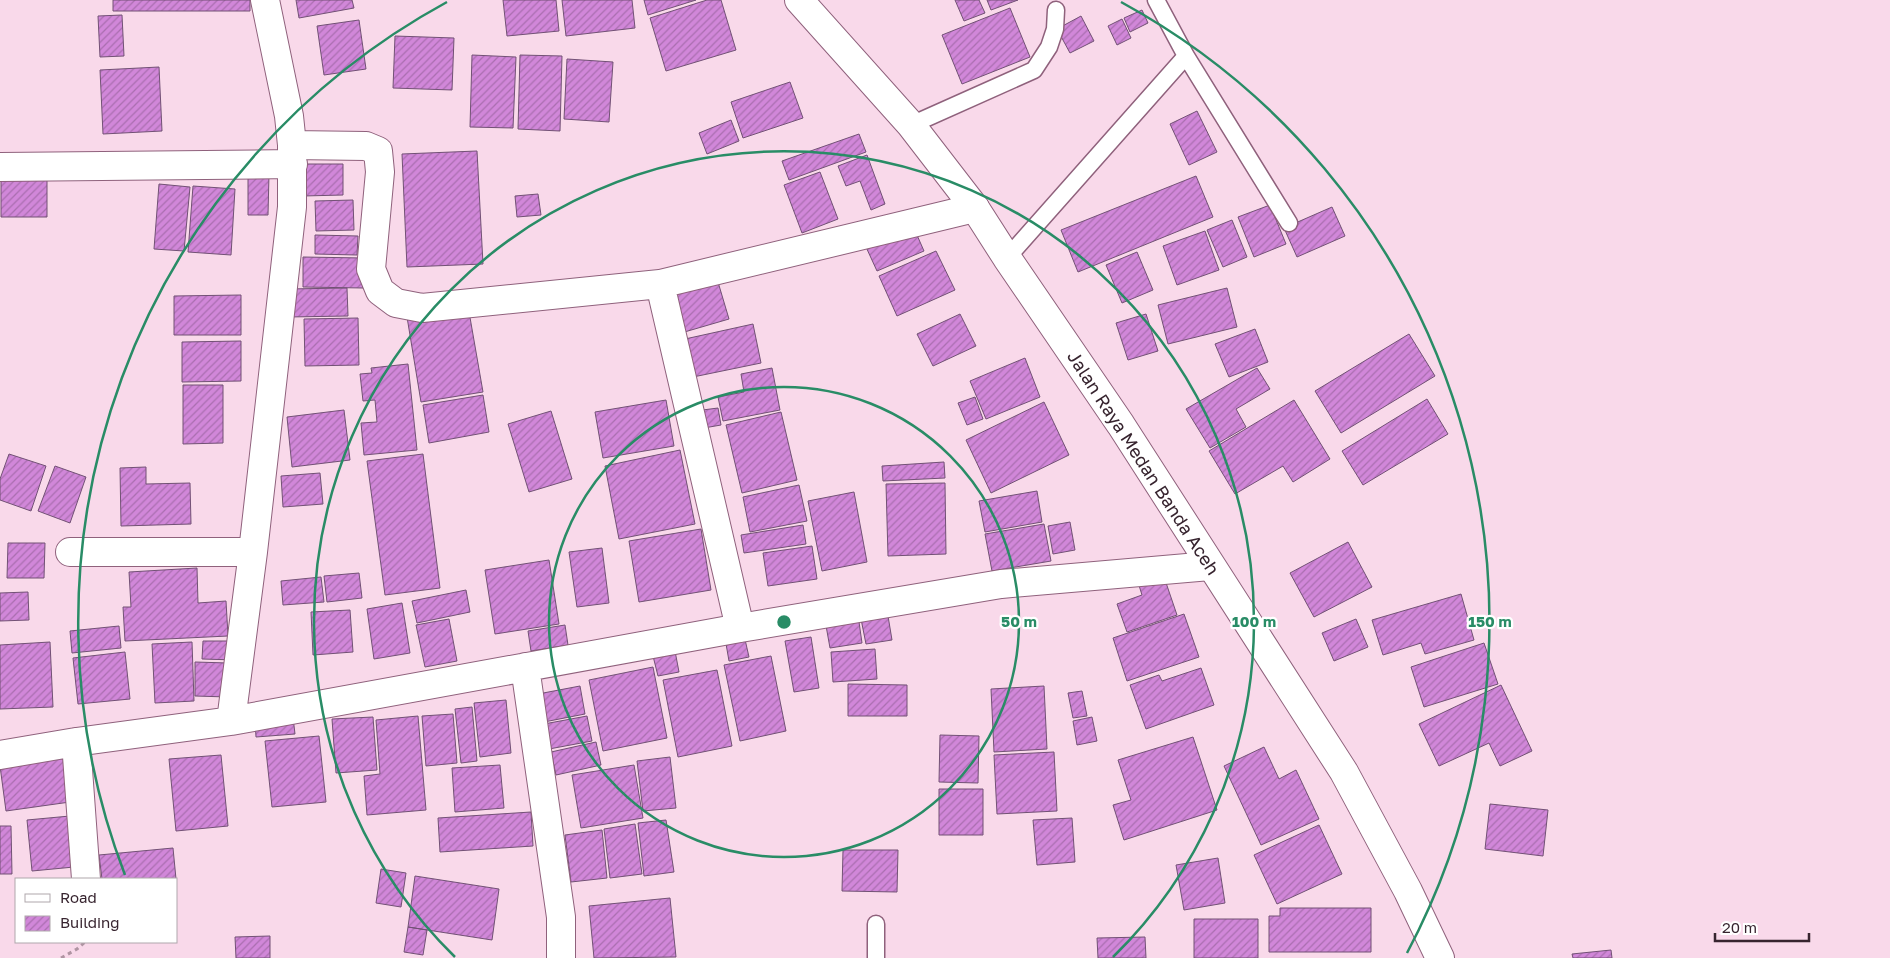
<svg xmlns="http://www.w3.org/2000/svg" width="1890" height="958" font-family="'Golos Text',sans-serif">
<defs>
<pattern id="building-hatch" width="6" height="6" patternUnits="userSpaceOnUse" patternTransform="scale(1.25)"><rect width="6" height="6" fill="#d187d9"/><path d="M-1 1l2-2M0 6l6-6M5 7l2-2" fill="none" stroke="#aa6eb0"/></pattern>
</defs>
<rect width="100%" height="100%" fill="#f9d9ea"/>
<path fill="url(#building-hatch)" stroke="#725175" d="M113,0h137v11h-137z
M296,0h56l2,8 -55,10z
M503,0h53l3,31 -52,5z
M562,0h70l3,28 -69,8z
M644,0h52l-48,15z
M707,0h14l15,50 -70,21 -16,-53z
M955,0h24l6,13 -21,8z
M987,0h31l-27,10z
M1010,8l20,49 -68,27 -20,-49z
M1142,10l6,13 -18,9 -6,-14z
M122,15l2,41 -24,1 -2,-41z
M1081,16l13,25 -24,12 -13,-24z
M1122,19l9,19 -14,7 -9,-19z
M359,20l7,49 -42,6 -7,-49z
M395,36l59,2 -2,52 -59,-2z
M472,55l44,2 -3,71 -43,-1z
M520,55l42,1 -2,75 -42,-2z
M567,59l46,3 -4,60 -45,-3z
M159,67l3,64 -59,3 -3,-64z
M790,82l13,36 -60,20 -12,-36z
M1197,111l20,41 -28,13 -19,-41z
M731,120l8,21 -32,13 -8,-21z
M859,134l7,18 -77,28 -7,-19z
M477,151l6,113 -76,3 -5,-113z
M867,155l18,49 -14,6 -11,-29 -14,5 -8,-20z
M302,164h41v31l-40,1z
M820,172l18,47 -36,14 -18,-48z
M1,174h46v43h-46z
M248,174h21l-1,41h-20z
M1196,176l17,41 -135,55 -17,-42z
M159,184l31,3 -6,64 -30,-2z
M193,186l42,3 -4,66 -43,-3z
M538,194l3,21 -24,2 -2,-21z
M353,200l1,30 -38,1 -1,-30z
M1270,205l16,39 -32,13 -16,-40z
M1332,207l13,29 -48,21 -13,-29z
M1232,220l15,37 -24,10 -16,-37z
M913,226l11,25 -47,20 -11,-24z
M1205,231l14,39 -42,15 -14,-39z
M315,235l43,1 -1,19 -42,-1z
M936,251l19,39 -58,26 -18,-40z
M1137,252l16,38 -31,13 -16,-38z
M303,257l60,1v30l-60,-1z
M718,282l11,37 -48,14 -10,-37z
M347,288l1,28 -60,1 -1,-28z
M1227,288l10,39 -69,17 -10,-39z
M241,295v40h-67v-39z
M468,306l15,86 -62,10 -14,-85z
M960,314l16,32 -43,20 -16,-32z
M1146,314l12,37 -30,9 -12,-37z
M358,318l1,47 -54,1 -1,-47z
M753,324l8,39 -68,14 -8,-38z
M1255,329l13,33 -39,15 -14,-33z
M1409,334l26,42 -94,57 -26,-42z
M241,341v40l-59,1v-40z
M1025,358l15,39 -54,22 -16,-38z
M408,364l9,86 -53,5 -3,-32 16,-1 -2,-22 -12,1 -3,-27 12,-1 -1,-5z
M772,368l8,42 -57,11 -5,-24 26,-5 -3,-18z
M1257,368l13,21 -34,20 10,18 -36,21 -24,-39z
M183,385h40v58l-40,1z
M483,395l6,37 -60,11 -6,-38z
M975,397l8,22 -16,6 -9,-22z
M1427,399l21,35 -85,51 -21,-34z
M666,400l8,46 -71,12 -8,-46z
M1294,400l36,59 -37,23 -10,-16 -48,28 -26,-43z
M1044,402l25,53 -78,38 -25,-53z
M718,408l3,17 -23,4 -3,-18z
M344,410l6,50 -58,7 -5,-50z
M551,411l21,68 -43,13 -21,-68z
M781,412l16,68 -55,13 -16,-68z
M680,450l15,74 -76,15 -14,-73z
M9,454l37,12 -15,45 -31,-11v-21z
M423,454l17,134 -55,7 -18,-134z
M944,462l1,16 -62,3 -1,-15z
M55,466l31,11 -16,46 -32,-12z
M146,467v17l44,-1 1,41 -70,2 -1,-58z
M320,473l3,31 -40,3 -2,-31z
M945,483l1,71 -58,2 -2,-72z
M799,485l8,36 -57,11 -7,-35z
M1037,491l5,31 -57,10 -6,-31z
M854,492l13,70 -45,9 -14,-70z
M1070,522l5,28 -22,4 -5,-28z
M1044,524l7,37 -59,10 -7,-37z
M803,525l3,19 -62,9 -3,-18z
M701,529l10,61 -72,12 -10,-61z
M1348,542l24,45 -58,30 -24,-44z
M8,543h37l-1,35h-37z
M812,546l5,33 -49,7 -5,-33z
M602,548l7,55 -32,4 -8,-55z
M549,560l10,64 -64,10 -10,-64z
M197,568l1,35 28,-2 2,35 -103,5 -2,-34h8l-2,-35z
M1162,571l15,44 -50,17 -10,-28 25,-9 -5,-16z
M359,573l3,25 -35,4 -3,-26z
M321,577l3,25 -41,3 -2,-24z
M466,590l4,22 -53,11 -5,-22z
M28,592l1,28 -29,1v-28z
M1461,594l13,46 -49,14 -4,-11 -38,12 -11,-35z
M402,603l8,50 -36,6 -7,-50z
M350,610l3,42 -40,3 -2,-43z
M887,610l5,30 -26,4 -6,-30z
M1184,614l15,43 -72,24 -14,-43z
M858,615l4,28 -32,5 -5,-28z
M449,619l8,42 -32,6 -9,-42z
M1356,619l12,28 -34,14 -12,-28z
M565,625l3,20 -37,6 -3,-20z
M119,626l2,22 -49,5 -2,-22z
M744,635l5,22 -20,4 -4,-23z
M811,637l8,51 -25,4 -9,-51z
M203,641h34l-1,19 -34,-1z
M50,642l3,65 -53,2v-64z
M192,642l2,59 -39,2 -3,-59z
M1484,643l14,41 -74,23 -13,-40z
M875,649l2,30 -44,3 -2,-30z
M675,651l4,21 -21,4 -5,-20z
M125,652l5,47 -52,5 -5,-46z
M771,656l15,75 -46,10 -16,-76z
M195,662l33,1v34l-33,-1z
M653,667l14,71 -64,13 -14,-71z
M1201,668l13,37 -68,24 -16,-44 29,-10 3,6z
M717,670l15,76 -54,11 -15,-77z
M848,684l59,1v31h-59z
M1501,685l31,66 -32,15 -11,-23 -50,23 -20,-42z
M580,686l5,28 -41,8 -6,-28z
M1044,686l3,63 -53,3 -3,-63z
M1082,691l5,25 -14,2 -5,-25z
M506,700l5,53 -31,4 -6,-54z
M472,707l5,54 -16,2 -6,-54z
M453,714l4,49 -31,3 -4,-50z
M418,716l8,94 -59,5 -3,-39 16,-2 -4,-54z
M587,716l5,25 -43,8 -5,-25z
M293,717l2,17 -39,3 -1,-16z
M373,717l4,53 -41,3 -4,-54z
M1092,717l5,24 -20,4 -4,-24z
M940,735l39,1 -1,47 -39,-1z
M319,736l7,66 -54,5 -7,-66z
M1193,737l24,73 -93,30 -11,-35 18,-5 -13,-40z
M596,742l5,23 -45,10 -5,-23z
M1264,747l15,32 17,-9 23,49 -58,26 -37,-79z
M1054,752l3,59 -60,3 -3,-59z
M221,755l7,71 -52,5 -7,-72z
M63,757l7,45 -64,9 -6,-45z
M670,757l6,51 -33,3 -6,-50z
M500,765l4,43 -49,4 -3,-44z
M634,765l9,53 -62,10 -9,-53z
M939,789h44v46h-44z
M1490,804l58,6 -5,46 -58,-7z
M531,812l2,34 -93,6 -2,-34z
M70,816l4,51 -42,4 -5,-51z
M1072,818l3,44 -38,3 -4,-45z
M666,820l8,52 -30,4 -6,-53z
M635,824l7,50 -32,4 -6,-49z
M1319,825l23,49 -65,30 -23,-49z
M0,826h11l1,48h-12z
M602,830l5,48 -36,4 -6,-47z
M173,848l3,31h-74l-3,-24z
M843,850h55l-1,42 -55,-1z
M1218,858l7,45 -41,7 -8,-45z
M381,869l25,4 -5,34 -25,-4z
M415,876l84,13 -7,51 -84,-13z
M670,898l6,59 -82,1 -5,-52z
M1280,908h91v44h-102v-36h11z
M1194,919h64v39h-64z
M408,927l19,3 -4,25 -19,-3z
M270,936v22h-34l-1,-21z
M1145,937l1,21h-48l-1,-20z
M1611,950l1,8h-39l-1,-4z"/>
<g fill="none" stroke-linecap="round" stroke-linejoin="round">
<defs>
<path id="lane" d="M1156,0l30,56 103,167
M911,125l123,-55 15,-23 6,-18 1,-19
M1007,258l179,-202
M876,924v34"/>
<path id="street" d="M292,145l74,1 12,5 2,21 -9,97 9,22 16,12 26,5 238,-24 315,-76
M0,167l293,-3
M660,284l80,344
M70,552h183
M525,667l36,250v41
M231,721l22,-169 39,-345v-62l-3,-29 -24,-116
M76,742l10,137
M0,755l76,-13 155,-21 509,-93 261,-44 209,-18"/>
<path id="highway" d="M799,0l112,125 64,83 32,50 114,167 223,347 64,119 32,67"/>
</defs>
<use href="#lane" stroke="#8f617c" stroke-width="19"/>
<use href="#street" stroke="#8f617c" stroke-width="30"/>
<use href="#highway" stroke="#8f617c" stroke-width="30"/>
<path stroke="#af94a2" stroke-width="3" stroke-dasharray="4 4" stroke-linecap="butt" d="M61,958l16,-9 8,-7"/>
<use href="#lane" stroke="#fff" stroke-width="16"/>
<use href="#street" stroke="#fff" stroke-width="28"/>
<use href="#highway" stroke="#fff" stroke-width="28"/>
</g>
<g fill="none" stroke="#298c66" stroke-width="2.5">
<circle cx="784" cy="622" r="235"/>
<path d="M455 957A470 470 0 1 1 1113 957"/>
<path d="M125 875A706 706 0 0 1 447 2M1121 2A706 706 0 0 1 1407 953"/>
</g>
<g text-anchor="middle" stroke-width="4.5" stroke-linejoin="round" paint-order="stroke">
<g font-size="18" fill="#37242f" stroke="#fff">
<text transform="translate(1143 463) rotate(57)" y="6">Jalan Raya Medan Banda Aceh</text>
</g>
</g>
<circle cx="784" cy="622" r="8" fill="#298c66" stroke="#fff" stroke-width="2.5"/>
<g font-size="15" text-anchor="middle" font-weight="bold" fill="#298c66" stroke="#fff" stroke-width="4.5" stroke-linejoin="round" paint-order="stroke">
<text x="1019" y="627">50 m</text>
<text x="1254" y="627">100 m</text>
<text x="1490" y="627">150 m</text>
</g>
<rect x="15" y="878" width="162" height="65" fill="#ffffff" stroke="#afa7ac"/>
<rect x="25" y="894" width="25" height="8" fill="#ffffff" stroke="#afa7ac"/>
<text x="60" y="903" font-size="15" fill="#37242f">Road</text>
<rect x="25" y="916" width="25" height="15" fill="url(#building-hatch)" stroke="#afa7ac"/>
<text x="60" y="928" font-size="15" fill="#37242f">Building</text>
<path d="M1715 933v8h94v-8" fill="none" stroke="#37242f" stroke-width="2.5"/>
<text x="1722" y="933" font-size="15" fill="#37242f" stroke="#ffffff" stroke-width="4" paint-order="stroke">20 m</text>
</svg>
